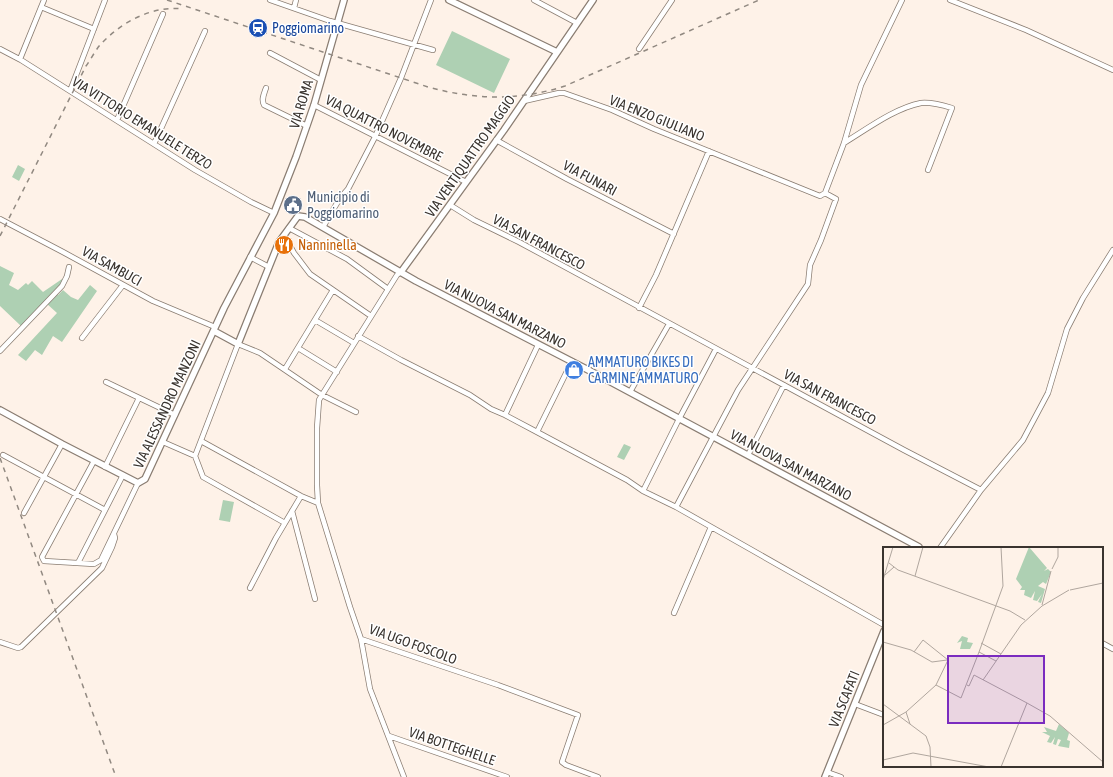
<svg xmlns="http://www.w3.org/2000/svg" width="1113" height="777" font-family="'Asap Condensed',sans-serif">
<rect width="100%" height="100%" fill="#fef2e8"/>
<path fill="#aed0b3" d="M452,31l58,28 -16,34 -58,-28z
M18,165l7,4 -6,12 -7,-4z
M0,266l14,7 -5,12 9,5 8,-7 2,2 4,-4 11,11 19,-13 2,3 -8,9 2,4 5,-5 8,7 7,3 12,-15 7,6 -35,51 -9,-6 -11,19 -7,-5 -9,11 -8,-6 39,-42 -11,-10 -25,23 -21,-20z
M624,444l7,3 -7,13 -7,-3z
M223,500l11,2 -4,20 -11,-2z"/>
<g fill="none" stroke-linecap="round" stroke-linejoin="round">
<defs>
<path id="minor" d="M270,0l60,21 103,29
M534,0l43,23
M950,0l76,30 87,40
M41,7l53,22
M294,8l2,-8
M0,49l21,11 174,110 56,32 23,11
M639,49l33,-49
M270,53l51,27
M20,59l24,-59
M266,88c-2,6 -5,11 -2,17l43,21
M70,91l35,-91
M524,101l35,-8h5l48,17 42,19 166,67 5,-3 19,-50 17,-58 41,-85
M314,105l152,77
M117,120l46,-106
M496,140l71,39 107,55
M844,143c23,-14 51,-35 77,-40 10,-1 21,2 31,5l-24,62
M154,144l51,-113
M450,205l24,15 45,22 385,208 77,40
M0,219l63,33 90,49 62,26
M323,227l17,-29 8,-9 27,-52 26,-59 30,-78
M289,228l58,31 41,30
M284,236l2,5 3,3 5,9 16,21 61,42
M250,257l19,10
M639,308l17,-33 53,-124
M315,320l39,23
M358,336l43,24 69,35 21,14 14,6 32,17 90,48 16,11 33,16 208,118
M82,338l41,-53
M298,348l39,24
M0,351l62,-65 5,-10 2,-9
M285,369l48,-79
M106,382l69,33
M630,392l39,-68
M356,412l-34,-17 -3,5 -2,28v57l1,18 32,104 11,32 137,46 80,30 -16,47 4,3 32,12
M505,415l33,-70
M537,432l35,-71
M201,441l100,55 17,7
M163,442l32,14
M3,455l102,55
M748,455l36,-70
M94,461l-52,96 2,4 50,3 7,-4 37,-77
M105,467l34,-69
M643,491l36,-72 37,-70
M676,507l62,-117 70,-106 2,-19 11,-25 15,-41 -11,-6
M292,511l23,88
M24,513l38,-69
M285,523l-82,-46 -8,-21 43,-112 22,9 62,42 75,-120 4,-3
M940,548l41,-58 42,-50 25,-47 19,-64 16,-31 30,-48
M78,563l45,-88
M250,588l26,-50 25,-42
M674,613l37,-86
M361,639l9,50 34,88
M0,642l18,6 3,-1 81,-79 10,-21 3,-9 -1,-4
M1102,643l11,6
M855,704l29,11
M389,736l118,41
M827,772l14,5"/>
<path id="major" d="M449,0l108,52
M401,272l103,-142 89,-130
M214,331l24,13 41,-102 19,-26 7,1 111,64 180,93 323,173v1
M0,410l62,34 76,39 7,-4 79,-171 50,-95 22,-56 18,-52 30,-105
M825,777l59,-146"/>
</defs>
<use href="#minor" stroke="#8a7d72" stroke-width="6"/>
<use href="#major" stroke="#8a7d72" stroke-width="8"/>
<use href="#minor" stroke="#fff" stroke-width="4.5"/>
<use href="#major" stroke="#fff" stroke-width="5.5"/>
<path stroke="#918981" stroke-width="1.5" stroke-dasharray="5 5" stroke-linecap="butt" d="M167,0l261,87c48,13 90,14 137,-1l194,-86
M0,236l86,-170c5,-7 9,-15 14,-21 20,-22 52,-40 83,-36
M0,458l116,319"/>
</g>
<defs>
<symbol id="station-disc" viewBox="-11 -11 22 22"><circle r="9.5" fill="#1a4fb4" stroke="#fff"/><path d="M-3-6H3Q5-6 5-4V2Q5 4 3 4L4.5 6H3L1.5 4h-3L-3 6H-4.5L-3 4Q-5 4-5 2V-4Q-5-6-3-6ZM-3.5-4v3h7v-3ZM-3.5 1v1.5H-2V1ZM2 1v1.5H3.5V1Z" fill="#fff"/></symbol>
<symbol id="civic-disc" viewBox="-11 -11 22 22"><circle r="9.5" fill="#5c6f8a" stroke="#fff"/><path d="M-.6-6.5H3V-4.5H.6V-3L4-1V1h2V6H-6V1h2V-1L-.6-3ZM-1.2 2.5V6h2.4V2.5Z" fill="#fff"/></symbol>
<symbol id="restaurant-disc" viewBox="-11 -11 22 22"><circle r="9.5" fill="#e8710a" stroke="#fff"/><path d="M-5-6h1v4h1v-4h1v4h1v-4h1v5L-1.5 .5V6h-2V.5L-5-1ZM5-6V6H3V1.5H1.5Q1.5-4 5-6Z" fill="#fff"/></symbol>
<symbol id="shop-disc" viewBox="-11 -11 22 22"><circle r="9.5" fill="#3f7fe0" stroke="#fff"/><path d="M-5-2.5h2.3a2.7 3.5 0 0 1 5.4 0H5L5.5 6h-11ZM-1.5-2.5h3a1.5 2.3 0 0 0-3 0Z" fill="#fff"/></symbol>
</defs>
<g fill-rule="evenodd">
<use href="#station-disc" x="247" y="17" width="22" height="22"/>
<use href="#civic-disc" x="282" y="194" width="22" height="22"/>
<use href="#restaurant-disc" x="273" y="234" width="22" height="22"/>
<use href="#shop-disc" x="563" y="359" width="22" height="22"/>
</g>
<g text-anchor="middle" stroke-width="3" stroke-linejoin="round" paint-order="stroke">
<g font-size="14" fill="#164399" stroke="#fff" text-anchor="start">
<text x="272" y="33">Poggiomarino</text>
</g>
<g font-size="14" fill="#3a342f" stroke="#fff">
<text transform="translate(301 104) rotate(-73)" y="5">VIA ROMA</text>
<text transform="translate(657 118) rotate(22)" y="5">VIA ENZO GIULIANO</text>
<text transform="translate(142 123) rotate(32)" y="5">VIA VITTORIO EMANUELE TERZO</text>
<text transform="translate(384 128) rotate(27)" y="5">VIA QUATTRO NOVEMBRE</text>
<text transform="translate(470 156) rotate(-55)" y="5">VIA VENTIQUATTRO MAGGIO</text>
<text transform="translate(590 178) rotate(28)" y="5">VIA FUNARI</text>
<text transform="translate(539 242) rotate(28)" y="5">VIA SAN FRANCESCO</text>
<text transform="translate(112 266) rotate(29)" y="5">VIA SAMBUCI</text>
<text transform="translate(505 314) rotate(27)" y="5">VIA NUOVA SAN MARZANO</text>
<text transform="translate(830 397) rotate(28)" y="5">VIA SAN FRANCESCO</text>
<text transform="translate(167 404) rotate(-65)" y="5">VIA ALESSANDRO MANZONI</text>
<text transform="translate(791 465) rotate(28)" y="5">VIA NUOVA SAN MARZANO</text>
<text transform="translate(413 644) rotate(20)" y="5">VIA UGO FOSCOLO</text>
<text transform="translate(844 699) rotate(-68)" y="5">VIA SCAFATI</text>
<text transform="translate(452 746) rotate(19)" y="5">VIA BOTTEGHELLE</text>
</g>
<g font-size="14" fill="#4e5e75" stroke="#fff" text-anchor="start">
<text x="307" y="202">Municipio di<tspan x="307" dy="16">Poggiomarino</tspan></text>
</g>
<g font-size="14" fill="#c56008" stroke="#fff" text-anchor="start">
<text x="298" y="250">Nanninella</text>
</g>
<g font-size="14" fill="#366cbe" stroke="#fff" text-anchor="start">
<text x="588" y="367">AMMATURO BIKES DI<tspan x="588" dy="16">CARMINE AMMATURO</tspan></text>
</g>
</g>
<g transform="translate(883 547)">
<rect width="220" height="220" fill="#fef2e8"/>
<path d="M146,0l18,21 -3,3 4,-2 3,3 -5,12 -3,-2 -5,4 7,3 -4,14 -3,-1 4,-8 -5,7 -4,-1 2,-9 -4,7 -7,-3 1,-5h-5l2,-3 -6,-8zM79,89l6,2 -1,4 6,1 -3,6h-10l2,-8 -5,2zM176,177l10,9 -2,7 3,1 -1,7 -11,-2 3,-6 -3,-1 -2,6 -3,-1 2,-7 -4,6 -4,-1 3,-6 -8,-4h5l-3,-5 12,4z" fill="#aed0b3"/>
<path fill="none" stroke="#b0a69e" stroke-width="1" d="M6,16l9,7 112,41 15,9M169,22l6,-12v-10M2,28l9,-8M32,29l8,-29M0,33l10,-33M187,43l33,-7M159,58l9,-34M159,59l27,-16M0,95l28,8 21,12 15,-2M98,96l20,11M31,105l9,-12 25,20 -12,25M96,105l24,-66 -2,-39M100,133l38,-55 21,-19M84,138l2,1 5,-11 53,28 -26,64M144,156l23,13 53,46M0,157l43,32 4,11 1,20M23,165l4,12M0,178l23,-13 30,-27 25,13 18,-46 17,9M0,213l30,-7 76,14"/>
<path fill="#7b2cbf" fill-opacity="0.15" stroke="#7b2cbf" stroke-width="2" d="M65,109h96v67h-96z"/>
<rect width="220" height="220" fill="none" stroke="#3a342f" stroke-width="2"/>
</g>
</svg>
